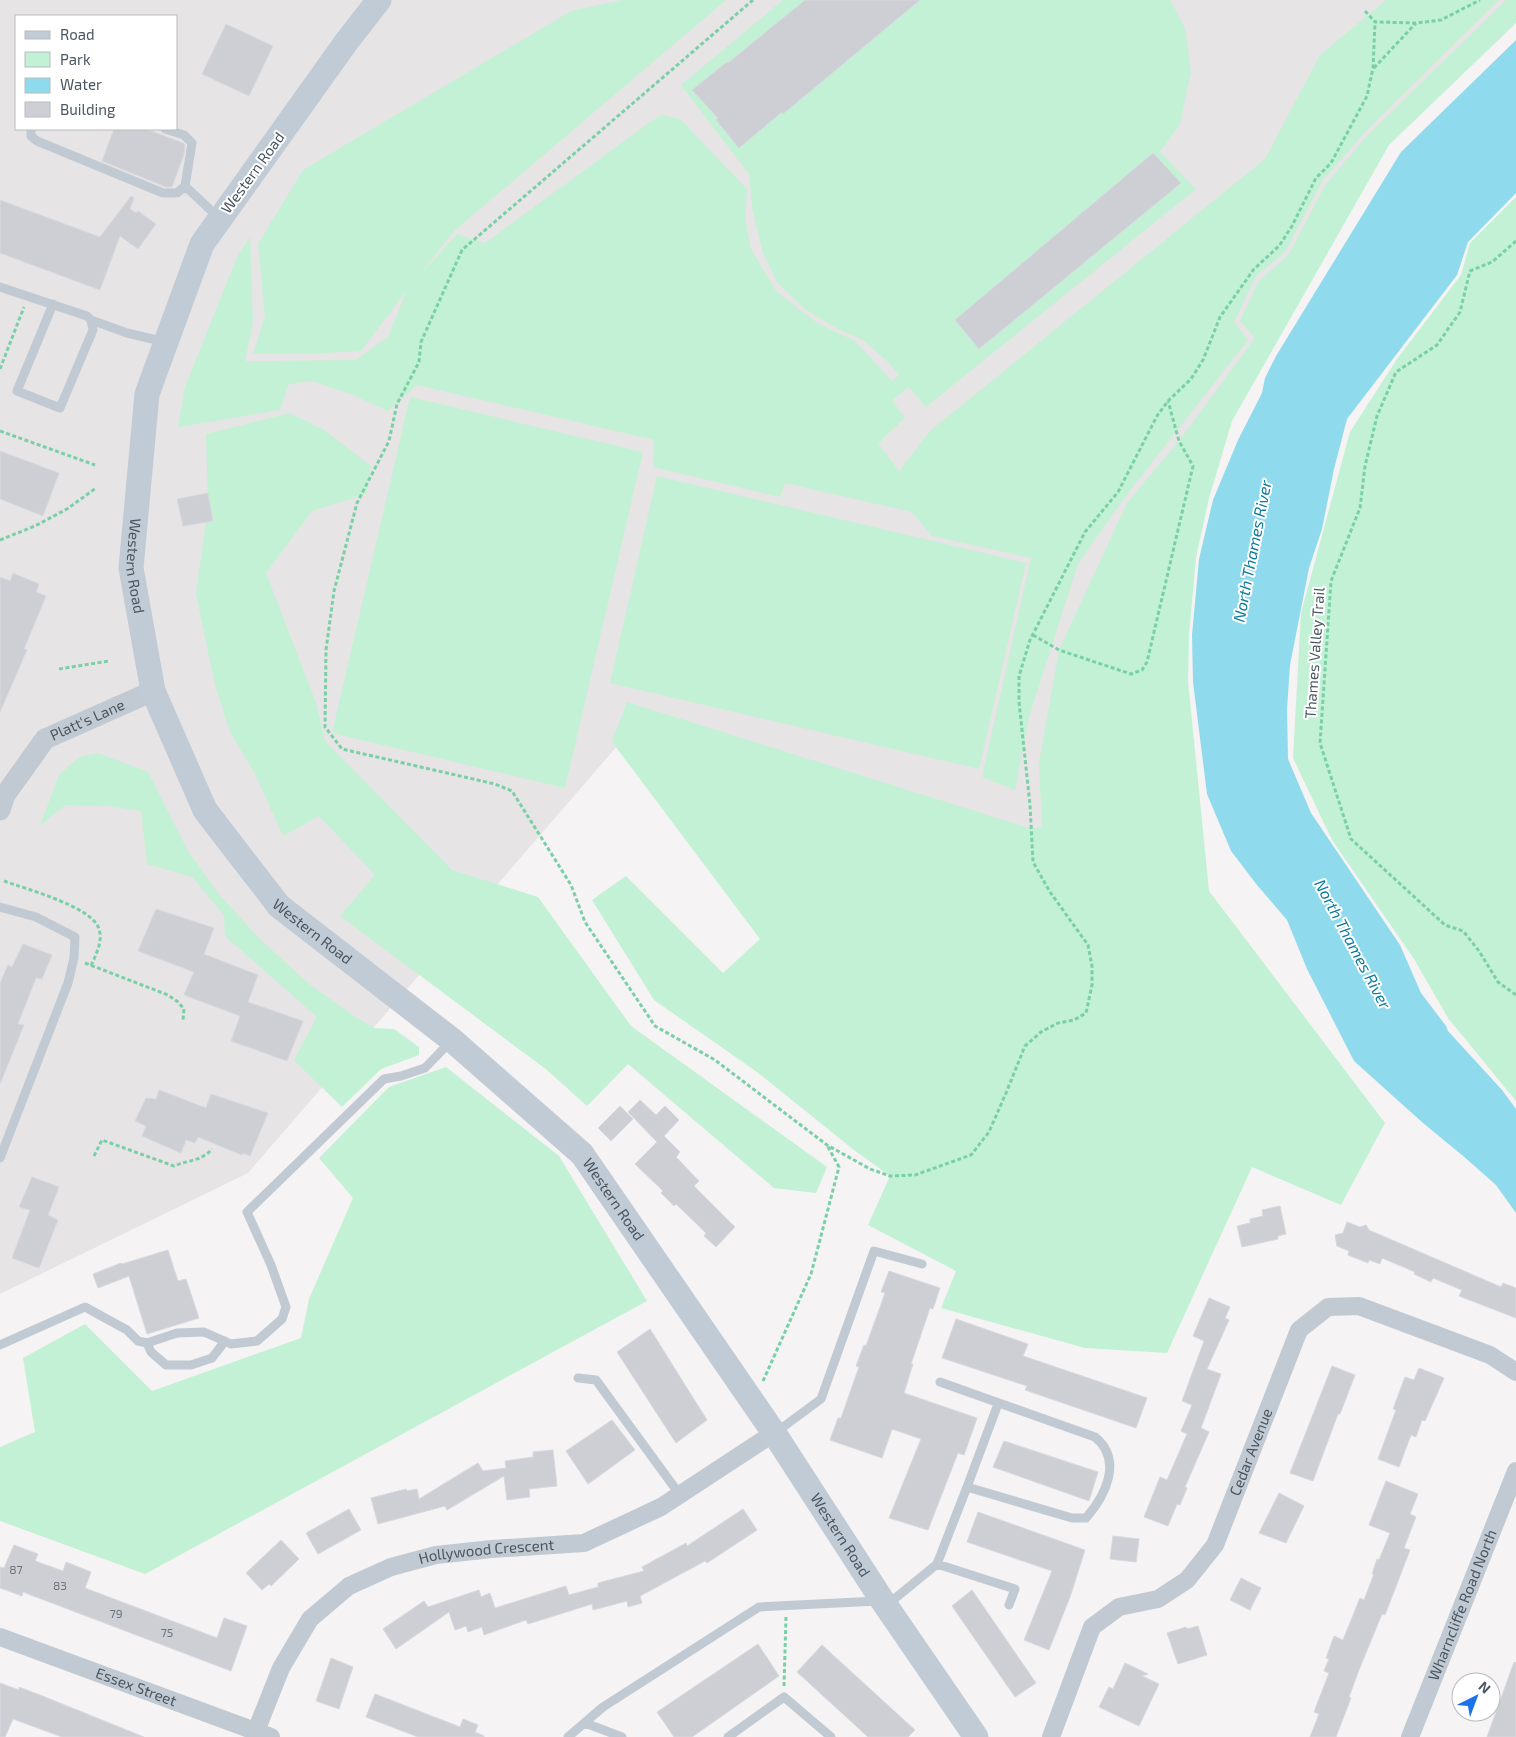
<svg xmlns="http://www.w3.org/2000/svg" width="1516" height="1737" font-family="'Exo 2',sans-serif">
<rect width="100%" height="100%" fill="#f5f3f3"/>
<path fill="#e6e4e5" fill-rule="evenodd" d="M0,0h1516l-162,175 -113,201 -63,237 12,266 -552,-157 -390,451 -248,121zM16,16h160v113h-160z"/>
<path fill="#c3f1d5" d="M622,0h104l-272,231 -36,46 39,-43 28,9 165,-121 12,-7 18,4 67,70 -2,30 6,30 25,42 41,32 38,18 37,40 7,-6 -9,-11 -27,-24 -27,-12 -30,-18 -29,-28 -14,-29 -11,-45 -3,-34 -68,-89 102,-85h387l15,28 6,43 -11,53 -20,28 36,37 -270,218 -17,-20 -17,13 13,18 -27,25 21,28 31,-40 335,-272 55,-104 66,-55h113l-132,130 -44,50 -38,72 -29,24 -22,46 14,18 -123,157 -47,67 -49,153 -14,73 -33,-13 49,-219 -99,-22 -20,-24 -127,-29 -5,14 -127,-30 1,-27 -237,-55 -29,26 -35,-16 -41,-14 -23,3 -9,26 -102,17 7,-40 52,-130 13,-20 3,85 -8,39 111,-1 32,-23 19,-47 -46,61 -53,3h-55l12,-38 -7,-72 45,-74 268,-159z
M1506,0h10v23l-127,122 -157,276 -23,77 -13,60 -7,77 -1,46 21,210 176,232 -44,82 -89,-38 -85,186 -82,-5 -144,-40 15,-37 -88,-46 22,-49 -36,-26 -97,-78 -103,-72 -62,-100 34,-24 97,97 37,-34 -148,-197 15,-40 405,127 10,-2 -3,-64 20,-113 68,-147 52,-62 76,-103 -15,-17 18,-39 31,-28 37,-70 40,-47z
M1516,197v904l-68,-83 -34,-59 -82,-119 -39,-82 8,-145 49,-181 47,-73 64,-84 9,-32z
M410,397l233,55 -78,336 -233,-55z
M290,413l34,17 47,36 -5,28 -54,17 -46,62 50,130 9,38 127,129 86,27 93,129 196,141 -11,26 -42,-5 -146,-124 -41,42 -40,-36 -207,-154 35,-41 -56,-59 -36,20 -28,-62 -25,-42 -15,-47 -19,-91 12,-88 -2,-72z
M657,476l369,87 -47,206 -369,-86z
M98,753l50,19 40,79 29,41 42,46 50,46 48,34 17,10 20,1 25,18v8l-38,14 -39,38 -48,-47 23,-43 -92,-81 -1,-21 -32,-38 -45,-13 -6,-53 -34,-5 -42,-1 -25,21 19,-51 20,-18z
M446,1067l113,89 88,145 -502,273 -145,-53v-74l35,-15 -12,-74 62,-34 67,67 149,-53 8,-39 44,-101 -34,-40 70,-71z"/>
<path fill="#90daee" d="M1516,40v153l-48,49 -11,33 -110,144 -13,50 -12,60 -13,39 -19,97 -3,44 1,50 23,54 89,132 21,48 25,33 2,5 54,59 14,19v104l-20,-28 -34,-30 -39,-32 -69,-62 -47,-92 -20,-49 -30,-35 -26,-34 -24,-57 -14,-112 -1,-47 7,-76 14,-59 25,-60 24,-47 3,-15 11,-22 125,-204z"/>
<path fill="#cdcfd5" stroke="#d7d9de" d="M805,0h115l-137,114 -1,-2 -43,36 -23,-28 2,-2 -26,-28 35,-28 1,1z
M226,24l47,22 -24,50 -47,-22z
M114,129h32l37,14 2,2 -1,9 -12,33h-6l-64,-26z
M1153,153l28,30 -202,166 -24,-29z
M131,196l3,2 -4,11 6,4 2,-2 18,13 -18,25 -18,-13 -20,54 -100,-37v-53l100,37z
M0,451l59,22 -16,43 -43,-17z
M208,493l5,28 -30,5 -6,-27z
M13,573l26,11 -3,8 10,4 -22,53 3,1 -27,62v-135l10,4z
M156,909l58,19 -10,26 54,21 -10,27 55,19 -16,40 -56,-20 9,-25 -56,-21 10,-23 -56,-21z
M23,944l29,11 -10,24 -6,-1 -18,46 6,1 -24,59v-101l8,-18 4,2z
M159,1090l47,18 5,-14 57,19 -18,43 -7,-3 -1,2 -44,-18 -3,6 -9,-3 -5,13 -39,-17 4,-10 -11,-5 11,-23 10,1z
M640,1100l16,15 9,-9 14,14 -15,16 16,16 -4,5 23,24 -5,5 41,41 -19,20 -12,-11 2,-3 -30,-29 -2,2 -13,-13 2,-2 -28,-27 22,-22 -29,-30z
M620,1106l13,13 -22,22 -13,-13z
M32,1177l27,10 -11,28 10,5 -19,48 -27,-10 18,-48 -11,-3z
M1280,1206l6,28 -8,2v3l-36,8 -5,-21 13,-3v-4l13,-3 -1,-6z
M1347,1222l13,5 6,-2 3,5 132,57 2,-4 13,5v30l-57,-22 3,-6 -29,-12 -2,4 -17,-8 1,-2 -33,-14 -2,6 -11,-4 -1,3 -20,-8 1,-4 -12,-5 -2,-11 8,-2z
M168,1250l10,31 8,-2 13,39 -52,16 -18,-58 -31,12 -5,-14 28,-11 1,1z
M889,1271l51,17 -7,21 -3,-1 -19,56h2l-9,29 73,25 -13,37 -6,-2 -30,77 -39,-12 32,-79 -29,-10 -10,29 -52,-18 8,-22h3l18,-51 -3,-1 8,-21 2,1 19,-53 -4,-1z
M1209,1298l21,9 -5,11 4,2 -22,49 14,5 -20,54 8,4 -24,55 2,1 -7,17 -3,-1 -9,22 -24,-9 16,-40 7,3 20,-46 -6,-3 11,-26 -10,-4 22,-60 -11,-5z
M956,1319l72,25 -5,12 124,42 -11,30 -111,-38 2,-4 -85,-28z
M650,1329l57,91 -31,23 -59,-91z
M1332,1366l23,9 -15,39h-2l-25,67 -23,-8z
M1419,1368l25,10 -19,43 -3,-1 -6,17 -5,-2 -12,32 -21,-8 18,-49 -3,-1 12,-32 9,3z
M612,1420l23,30 -47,34 -22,-33z
M1004,1441l94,31 -9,29 -96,-34z
M553,1450l4,36 -28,3 1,8 -23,3 -3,-24 -57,34 -2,-4 -67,18 -7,-26 35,-9 1,2 10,-2 2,10 59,-36 5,8 23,-3 -1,-7 28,-4v-5z
M1386,1481l32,13 -8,20 6,3 -12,31 6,2 -25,65 -3,-1 -23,56 -10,27 2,1 -15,39h-26l9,-23 -5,-2 15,-39 -5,-2 5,-12 -3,-1 8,-22 9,4 17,-42 4,2 10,-26h-2l5,-15 2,1 11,-27 -21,-8z
M1279,1493l25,13 -18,37 -27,-10z
M349,1509l12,21 -43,24 -12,-21z
M743,1509l14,21 -50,33 -2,-2 -65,35 2,7 -14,4 -1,-6 -34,9 -1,-6 -64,20 -2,-4 -42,15 -2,-8 -14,5 -2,-6 -11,4 -6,-18 -53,37 -13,-20 41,-28 4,6 51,-17 2,7 9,-4 5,15 71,-22 3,9 29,-8v-4l46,-12 -2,-4 44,-24 1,3z
M978,1512l107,38 -15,47 -21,53 -25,-10 28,-69 -85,-29z
M1113,1536l26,3 -3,23 -26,-3z
M281,1540l18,19 -28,27 -2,-2 -7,6 -16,-17z
M14,1545l24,9 -3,7 28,10 3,-9 25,10 -6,16 132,50 7,-20 23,8 -16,45 -208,-79 -1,4 -22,-8v-21l4,1z
M1241,1578l20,10 -11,22 -20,-10z
M972,1590l64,93 -21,14 -63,-91z
M1198,1626l9,29 -29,9 -11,-31 19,-6 1,2z
M758,1644l21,32 -87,61h-18l-17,-25z
M822,1645l93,85 -7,7h-40l-71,-65z
M331,1658l22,9 -14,42 -23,-8z
M1514,1662l2,1v74h-29z
M1125,1663l23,11 -6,2 17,8 -20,42 -40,-19 10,-20 4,2z
M0,1683l19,7v-3l21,8 104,42h-82l-49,-18 -8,18h-5z
M375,1694l85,33 3,-8 15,6 -3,7 9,4v1h-66l-52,-20z"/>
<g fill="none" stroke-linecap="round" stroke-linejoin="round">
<path stroke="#7ad0a6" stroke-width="3" stroke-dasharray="4 2.5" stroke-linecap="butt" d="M753,0l-291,250 -41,92 -2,20 -22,42 -8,37 -32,62 -23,88 -8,59 -1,77 17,22 153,35 17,7 59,94 14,37 70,104 60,34 112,85 43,24 20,7 25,-1 56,-20 18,-23 17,-39 19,-47 16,-14 17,-9 16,-3 12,-7 6,-28v-19l-4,-21 -38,-53 -17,-30 -3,-57 -11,-103v-26l11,-36 55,-108 33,-40 39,-76 11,-15 23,-22 12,-19 17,-43 34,-48 25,-23 13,-20 24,-48 15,-15 36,-67 6,-28 2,-46
M1365,11l10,11 41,1 25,-3 39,-20
M1374,68l42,-45
M1516,241l-24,21 -22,9 -10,41 -23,33 -41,27 -19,44 -12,50 -5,42 -29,73 -11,162 31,96 94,86 18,6 16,20 19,31 18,13
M0,369l24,-62
M0,431l95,34
M0,540l35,-14 32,-17 29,-21
M1033,635l26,15 72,24 11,-4 5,-8 46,-196 -14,-25 -11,-40
M59,669l50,-8
M4,881c22,8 89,26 95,48 4,13 -3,25 -8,37
M85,963l83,32 10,7 6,7 -1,11
M94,1156l8,-16 72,26c14,-6 28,-5 38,-17
M763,1381l48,-107 28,-107 -12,-22
M784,1686l2,-69"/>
<path stroke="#c1cad2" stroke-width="9" d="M31,129v7l6,5 126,52h14l8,-7 7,-43 -8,-8 -19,-6
M185,186l33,31
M0,287l87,29 4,4 2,10 -33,78 -43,-17 36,-87
M91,320l36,13 38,9
M0,907l36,10 39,20 -1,21 -6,25 -68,175
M147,1343l4,9 15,13h25l21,-7 13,-17
M0,1345l85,-38 42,23 11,11 9,2 30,-10 27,-1 27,12 26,-3 25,-22 4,-12 -15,-42 -24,-53 137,-133 17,-3 24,-8 25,-26
M578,1378l18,2 84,115
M940,1382l155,55c28,23 11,58 -9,81h-14l-105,-31 31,-83
M775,1433l46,-34 53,-148 48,13
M937,1564l78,25 -6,16
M887,1605l50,-41 30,-77
M585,1723l37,14
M568,1737l35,-30 156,-100 119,-6
M728,1737l56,-40 47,40"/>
<g stroke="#c1cad2" stroke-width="18">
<path id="s1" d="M0,1637l271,100"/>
<path id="s2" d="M256,1731l25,-63 29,-49 39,-33 42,-19 45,-12 56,-6 92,-6 77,-36 113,-74"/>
<path id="s3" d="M1051,1737l41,-110 27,-20 39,-8 29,-19 28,-35 84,-215 29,-23 31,-1 131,49 26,17"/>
<path id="s4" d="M1410,1737l106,-266"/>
</g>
<path stroke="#c1cad2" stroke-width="21" id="s5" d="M0,810l5,-15 40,-56 108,-48"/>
<path stroke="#c1cbd6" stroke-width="25" id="s6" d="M379,0l-32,41 -145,203 -55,150 -16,174 22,123 52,119 74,96 173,134 130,114 192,279 108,167 94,137"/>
</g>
<g text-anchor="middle" stroke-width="4" stroke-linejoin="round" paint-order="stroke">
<g font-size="12" fill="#6b747e">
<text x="16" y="1574">87</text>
<text x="60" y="1590">83</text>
<text x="116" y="1618">79</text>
<text x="167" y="1637">75</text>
</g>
<g font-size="15" fill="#4a5661" stroke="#fff">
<text transform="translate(253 173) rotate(-54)" y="5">Western Road</text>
<text dy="5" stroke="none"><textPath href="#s6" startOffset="634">Western Road</textPath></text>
<text transform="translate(1315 653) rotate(-86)" y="5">Thames Valley Trail</text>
<text dy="5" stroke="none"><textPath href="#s5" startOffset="131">Platt's Lane</textPath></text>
<text dy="5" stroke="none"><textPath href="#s6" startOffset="1054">Western Road</textPath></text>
<text dy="5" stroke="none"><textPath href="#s6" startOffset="1459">Western Road</textPath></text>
<text dy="5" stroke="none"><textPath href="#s3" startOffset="370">Cedar Avenue</textPath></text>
<text dy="5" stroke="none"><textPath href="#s6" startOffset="1864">Western Road</textPath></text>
<text dy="5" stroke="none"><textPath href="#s2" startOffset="319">Hollywood Crescent</textPath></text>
<text dy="5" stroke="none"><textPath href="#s4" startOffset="142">Wharncliffe Road North</textPath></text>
<text dy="5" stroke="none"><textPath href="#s1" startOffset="145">Essex Street</textPath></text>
</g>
<g font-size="16" font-style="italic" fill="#0c7c9b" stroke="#fff">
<text transform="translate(1252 551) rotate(-79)" y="6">North Thames River</text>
<text transform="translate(1353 944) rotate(62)" y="6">North Thames River</text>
</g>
</g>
<rect x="15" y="15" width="162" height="115" fill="#ffffff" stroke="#b7bbc0"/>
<rect x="25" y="31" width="25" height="8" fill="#c1cbd6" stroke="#b7bbc0"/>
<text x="60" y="40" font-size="15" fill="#4a5661">Road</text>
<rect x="25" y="52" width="25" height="15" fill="#c3f1d5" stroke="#b7bbc0"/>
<text x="60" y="65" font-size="15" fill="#4a5661">Park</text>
<rect x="25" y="78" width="25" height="15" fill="#90daee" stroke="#b7bbc0"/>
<text x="60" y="90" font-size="15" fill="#4a5661">Water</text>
<rect x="25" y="102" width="25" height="15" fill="#cdcfd5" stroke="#b7bbc0"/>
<text x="60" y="115" font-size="15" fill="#4a5661">Building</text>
<g transform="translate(1476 1697) rotate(42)"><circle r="24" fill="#ffffff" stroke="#b7bbc0"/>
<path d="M0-4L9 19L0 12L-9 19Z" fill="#1a73e8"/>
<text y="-8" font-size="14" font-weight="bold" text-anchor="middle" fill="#4a5661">N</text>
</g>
</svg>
